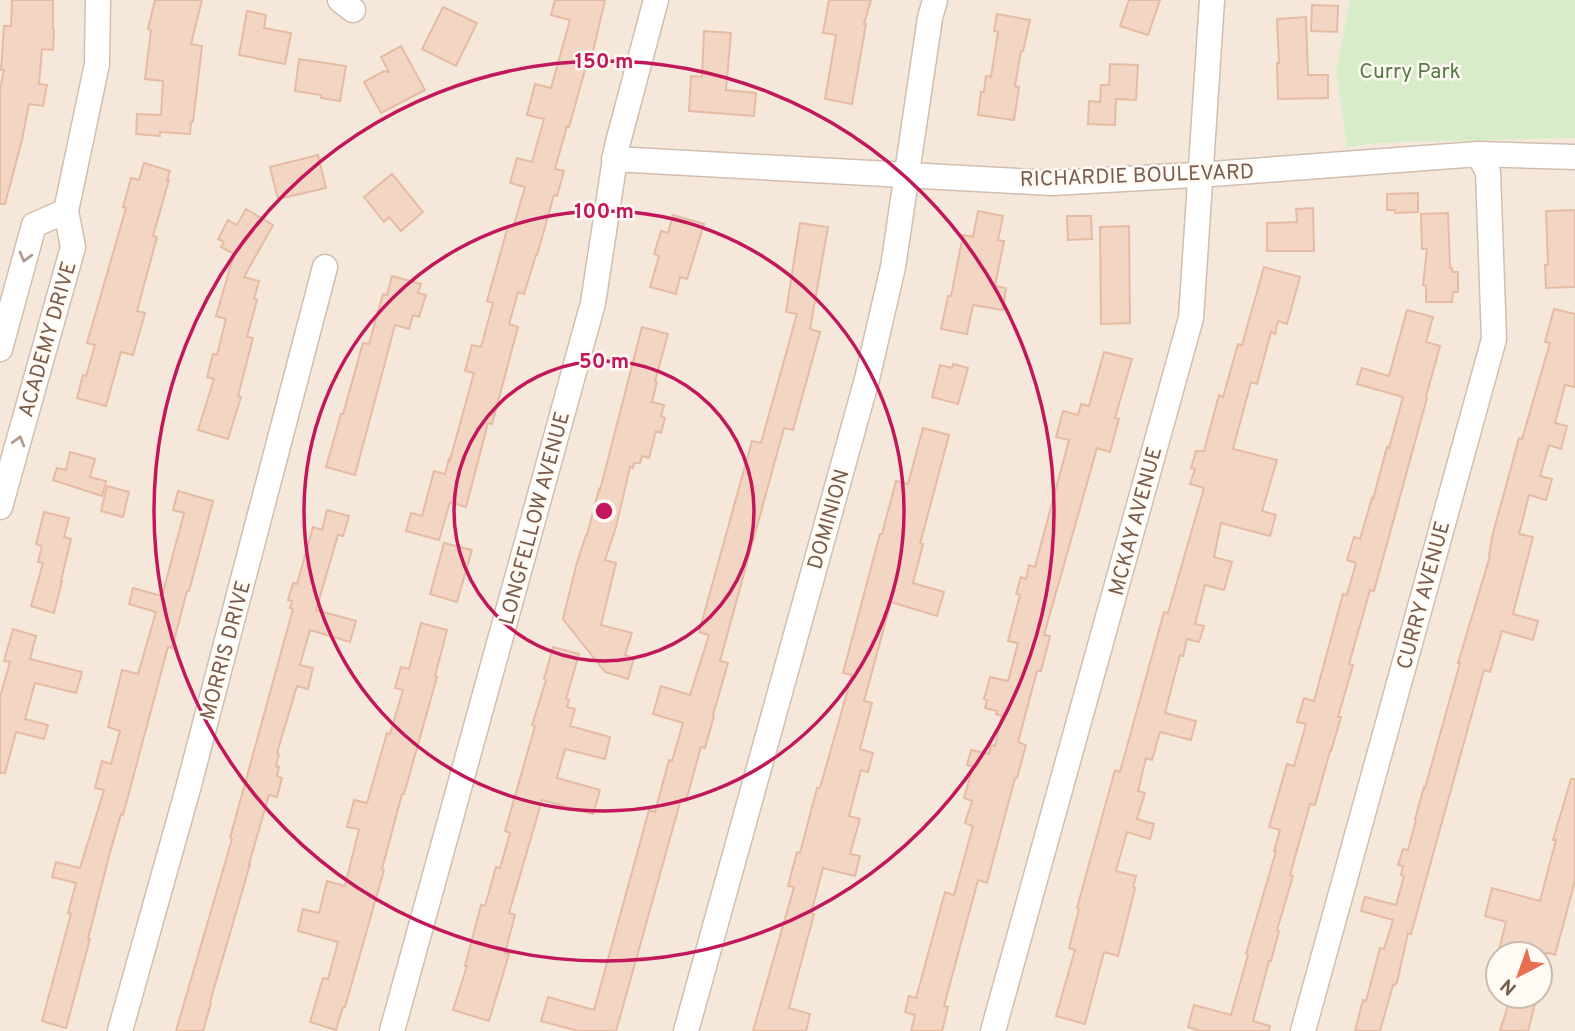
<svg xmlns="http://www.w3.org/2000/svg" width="1575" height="1031" font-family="Overpass,sans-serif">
<rect width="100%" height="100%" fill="#fdf6ec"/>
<path fill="#f5e8da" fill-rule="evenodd" d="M0,0h1350l-14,72 11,76 29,-5 199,-5v893h-1575zM1498,954h42v42h-42z"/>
<path fill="#d8ecc9" d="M1350,0h225v138l-199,5 -29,5 -11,-76z"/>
<path fill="#f3d5c3" stroke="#e6bba3" stroke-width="2" d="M12,0h41v29l1,1 -1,20 -11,-1 -3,35 8,1 -4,21 -14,-2 -7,36 -17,64h-5v-115l4,-19h-3l3,-44h7z
M155,0h47l-11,44 11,2 -9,76h-2l-1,12 -30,-2v4l-24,-2 1,-20 24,1 2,-34 -18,-2 6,-49 -3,-1z
M555,0h50l-14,60 -3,-1 -19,68 -2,-1 -12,43 9,2 -7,25 -3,-1 -17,60h-1l-12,39 -6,-2 -9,32 9,3 -26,97 -4,-1 -22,84 -16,-5 -11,38 -33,-9 5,-18 11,3 12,-45 11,3 4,-15 1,1 24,-87 -9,-2 7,-26 9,2 12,-44 -6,-2 21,-75 5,2 12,-41 -15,-4 7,-25 15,4 12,-43 -17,-4 8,-31 16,4 19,-68 -19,-5z
M829,0h42l-7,24h2l-14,80 -27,-5 11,-64 -13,-2z
M1129,0h31l-12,35 -28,-9z
M1312,5l26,1 -1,26 -26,-1z
M443,7l34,16 -21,43 -34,-17z
M247,11l19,4 -2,13 27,5 -6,31 -46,-9z
M997,14l33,6 -7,31h-2l-6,35 4,1 -5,33 -36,-5 3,-23h3l2,-16 5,1 7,-45 -4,-1z
M1306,17l2,58h20v23l-50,1 -1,-36h2l-2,-44z
M704,31l27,2 -5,57 30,3 -2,23 -65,-5 2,-35 11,1z
M401,46l24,44 -44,23 -17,-31 20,-11 5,1 -8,-15z
M299,59l47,7 -6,35 -19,-3v-3l-26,-4z
M1110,64l28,1 -2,35 -20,-1 -1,26 -27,-1 1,-23 11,1 1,-17h8z
M318,155l8,33 -48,11 -8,-32z
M144,163l26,8 -3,9h2l-16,56 4,1 -20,74 8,2 -12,42 -12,-3 -15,54 -29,-8 6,-23 3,1 9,-31 -8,-2 39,-135 -3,-1 8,-29 8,2z
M392,174l31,38 -22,19 -12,-14 -5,5 -20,-25z
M1418,193v19l-23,1v-3h-8v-16z
M1313,208l1,43h-47v-28l30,-1 -1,-13z
M246,209l27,16 -29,52 15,4 -5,18 3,1 -10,37 6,1 -15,58 3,1 -13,42 -30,-9 16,-51 -7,-2 6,-23 4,1 9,-36 -10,-3 18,-62 -13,-7 3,-5 -6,-3 10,-19 9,5z
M1575,210v77l-29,1 -1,-23h3l-2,-54z
M978,211l25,5 -5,24 6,1 -9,45 11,2 -3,22 -30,-5 -6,29 -26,-5 7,-33h3l12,-61 10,2z
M1448,213l2,55h2v4h6v20h-5l-1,10h-26v-16l-3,-1 4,-36h-5l-1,-35z
M673,215l31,9 -17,55 -7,-2 -4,17 -26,-7 9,-31 -5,-2 7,-23 7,2z
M1067,216h24l1,23 -24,1z
M800,223l28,4 -18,102 10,3 -27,98 -9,-2 -64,233 8,2 -15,52 1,1 -9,32 -4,-1 -15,54 -5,-2 -65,232h-38l-37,-10 7,-24 46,13 55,-200 6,2 14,-52 3,1 11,-38 -30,-9 8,-28 29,9 19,-60 -10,-3 53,-191 9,2 36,-129 -11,-2z
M1129,226l1,97 -29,1 -1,-97z
M1264,267l36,10 -13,47 -9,-3 -3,13 -4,-2 -14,52 -6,-2 -18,67 44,11 -15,51 14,4 -6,21 -49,-13 -7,34 18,5 -8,28 -19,-5 -10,39 9,2 -5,16 -12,-3 -4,17 -3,-1 -15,58 31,8 -5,19 -31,-8 -8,28 -6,-2 -8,33 7,2 -8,26 17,5 -4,15 -23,-7 -11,39 20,5 -3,11 2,1 -17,68 -14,-4 -19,72 -29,-8 19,-66 -6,-2 10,-39 -2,-1 38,-138 5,2 44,-160 4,1 36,-125 -14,-4 5,-15 -4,-1 5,-17h8l15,-56 4,2 15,-53 4,1z
M392,276l29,8 -3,9 8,2 -7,22 -6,-2 -4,14 -14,-4 -40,150 -29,-8 15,-53h2l20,-71 6,1 14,-50 4,1z
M1554,309l21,5v73l-10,-2 -10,38 12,3 -6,23 -12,-4 -9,31 12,3 -6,21 -17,-5 -10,39 14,3 -20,77 25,7 -5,19 -31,-9 -12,41 -6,-2 -73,264 -3,-1 -11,49 -2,3h-2l-13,46h-25l8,-31 3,1 14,-53 4,1 9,-29 -32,-9 4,-14 31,8 8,-29 -3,-1 2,-9 -5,-1 5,-16 5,1 8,-30 -1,-1 9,-32 1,1 35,-125h-2l32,-107 -1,-1 4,-22 13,-47 13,-48 3,1 28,-96 -5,-1z
M1407,310l26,7 -7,25 14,4 -14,51 1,1 -53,193 -4,-1 -21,74 4,1 -15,52h3l-10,34h-1l-15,54 -5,-1 -20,71 3,1 -16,54 2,1 -8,30h-2l-16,60 17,5 -1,5h-69l-12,-4 6,-22 37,10 17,-60 -2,-1 30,-103h-2l6,-21 -11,-3 18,-63 7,2 12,-42 -9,-2 7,-24 10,3 29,-107 4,1 9,-32 -9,-3 7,-23 6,2 12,-41 1,1 14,-52 2,1 14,-51 -46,-13 5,-16 27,8z
M642,327l26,7 -13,47 2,1 -5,20 12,3 -3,11 4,2 -4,15 -5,-2 -7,27 -7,-2 -2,7h-6l-1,5 -3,-1 -14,60 -11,33 11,3 -15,62 31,8 -7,22 9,3 -6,21 -23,-7 -42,-53 13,-53 10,-31h1l12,-46 1,1z
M1104,352l28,7 -17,59 4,1 -9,33 -13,-4 -53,187 6,1 -9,35h-4l-19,71 8,3 -9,33h-2l-28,105 -9,-3 -34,126 4,1 -6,24h-31l4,-16 -10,-3 4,-16 7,2 29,-106 9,3 19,-69 -8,-3 7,-22 -8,-3 9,-31 -6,-2 4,-15 18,4 2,-9 4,1 7,-30 -6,-2 1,-3 -12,-3 2,-8 -3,-1 6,-22 18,4 10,-38 -10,-2 12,-46 -4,-1 5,-17 5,2 3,-14 6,2 34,-127 -13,-3 7,-26 15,4 3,-11 8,2z
M953,364l15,4 -10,36 -26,-7 8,-32 12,3z
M923,428l26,7 -29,109h3l-10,39 31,9 -7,24 -46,-14 -27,99 8,2 -12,46 13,4 -5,19 -7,-2 -12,46 11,3 -10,35 10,2 -5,20 -32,-8 -12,45 3,1 -25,94 21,6 -4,17h-53l41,-144 -6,-1 9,-34 3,1 17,-65h3l32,-113 -9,-2 37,-139h2l14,-53 12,3z
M70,452l25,7 -5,18 16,4 -4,15 -49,-16 4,-12 9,2z
M107,486l22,6 -6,25 -22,-6z
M178,491l35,10 -24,90h-2l-15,57 -4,-1 -45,168 -2,-1 -12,42 -21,83h2l-24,89 -24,-7 29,-107 -3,-1 8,-30 -24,-6 4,-15 24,6 24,-78 -9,-2 7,-27 9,3 9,-33 -12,-4 14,-57 16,4 18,-62 -27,-8 4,-16 29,8 22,-83 -11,-3z
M327,510l22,6 -6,20 -5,-1 -22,75 40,11 -6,21 -40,-12 -10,35 13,3 -5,21 -11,-3 -20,67 2,1 -3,12 3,1 -2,9 5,2 -5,19 -8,-2 -20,69h1l-10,35 -30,103 1,1 -8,28h-27l56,-192 -2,-1 63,-229 -3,-1 2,-7 -4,-1 5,-17 4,1 16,-57 9,3z
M44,512l25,6 -5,19 7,2 -10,42h1l-8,32 -23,-7 12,-43 -5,-1 4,-16 -6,-2z
M444,543l28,7 -15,52 -27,-8z
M421,623l26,7 -12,46 2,1 -33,117h-2l-20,75 2,1 -39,137h-2l-7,23 -26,-8 13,-44 5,1 10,-37 -40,-11 5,-22 16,4 8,-32 18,5 14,-57 -12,-2 7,-27 13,3 20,-70 3,1 13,-44 -8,-2 6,-21 8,2z
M13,629l23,7 -6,23 52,13 -6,21 -41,-10 -10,36 23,6 -4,14 -28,-7 -11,41h-5v-76l10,-35 -6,-1z
M553,647l26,7 -13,45 3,1 -2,7 8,2 -5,17 40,11 -5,22 -40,-10 -8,29 43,12 -7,24 -51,-14 -33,113 6,2 -10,38 4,1 -20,67 -36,-11 14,-44h-2l16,-61 4,1 11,-39 4,1 10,-35 -5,-2 30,-105 -3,-1 14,-45 -2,-1z
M1571,779h4v102l-20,74 -6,-2 -51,1 8,-32 -21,-6 7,-28 48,13 16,-61h-3z
M1511,996h26l-9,35h-28z"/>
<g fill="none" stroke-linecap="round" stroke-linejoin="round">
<defs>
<path id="minor" d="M340,0l13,10
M614,159l438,24 160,-9 266,-20 97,3
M0,349l34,-124 32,-14
M0,507l73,-260 -7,-36 31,-147 1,-64
M120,1031l69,-246 136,-518
M392,1031l201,-728 24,-157 39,-146
M686,1031l181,-652 26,-112 37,-249 5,-18
M993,1031l198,-713 21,-318
M1303,1031l191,-692 -6,-167 -10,-18"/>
</defs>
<use href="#minor" stroke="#d1beb0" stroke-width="27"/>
<use href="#minor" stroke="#fff" stroke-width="24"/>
</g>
<defs><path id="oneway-chevron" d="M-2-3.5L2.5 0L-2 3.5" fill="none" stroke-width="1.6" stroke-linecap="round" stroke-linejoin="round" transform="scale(1.75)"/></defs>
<g stroke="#af9d94">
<use href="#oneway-chevron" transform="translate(25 257) rotate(105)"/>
<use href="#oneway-chevron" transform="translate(19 441) rotate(-74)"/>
</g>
<g fill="none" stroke="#c2185b" stroke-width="3.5">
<circle cx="604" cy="511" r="150"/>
<circle cx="604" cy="511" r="300"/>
<circle cx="604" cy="511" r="450"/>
</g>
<g text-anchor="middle" stroke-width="5" stroke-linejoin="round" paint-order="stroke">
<g font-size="21" fill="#537a41" stroke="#fffaf3">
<text x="1410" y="78">Curry Park</text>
</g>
<g font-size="21" fill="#7a5c4d" stroke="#fffaf3">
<text transform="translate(1137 175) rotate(-2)" y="7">RICHARDIE BOULEVARD</text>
<text transform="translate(47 339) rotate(-74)" y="7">ACADEMY DRIVE</text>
<text transform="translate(534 518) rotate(-75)" y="7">LONGFELLOW AVENUE</text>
<text transform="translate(828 519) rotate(-74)" y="7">DOMINION</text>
<text transform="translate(1135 521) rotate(-75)" y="7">MCKAY AVENUE</text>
<text transform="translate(1423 595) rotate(-75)" y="7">CURRY AVENUE</text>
<text transform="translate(225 650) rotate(-75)" y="7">MORRIS DRIVE</text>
</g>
</g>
<circle cx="604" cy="511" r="10" fill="#c2185b" stroke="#fffaf3" stroke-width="3.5"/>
<g font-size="21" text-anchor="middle" font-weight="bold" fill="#c2185b" stroke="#fffaf3" stroke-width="5" stroke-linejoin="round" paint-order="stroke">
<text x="604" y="68">150 m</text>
<text x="604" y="218">100 m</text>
<text x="604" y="368">50 m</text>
</g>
<g transform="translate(1519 975) rotate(221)"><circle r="33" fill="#fffaf3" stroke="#cabbb1" stroke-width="2"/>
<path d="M0-5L12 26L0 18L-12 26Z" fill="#e76f51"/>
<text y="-10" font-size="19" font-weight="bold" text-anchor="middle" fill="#7a5c4d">N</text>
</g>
</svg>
